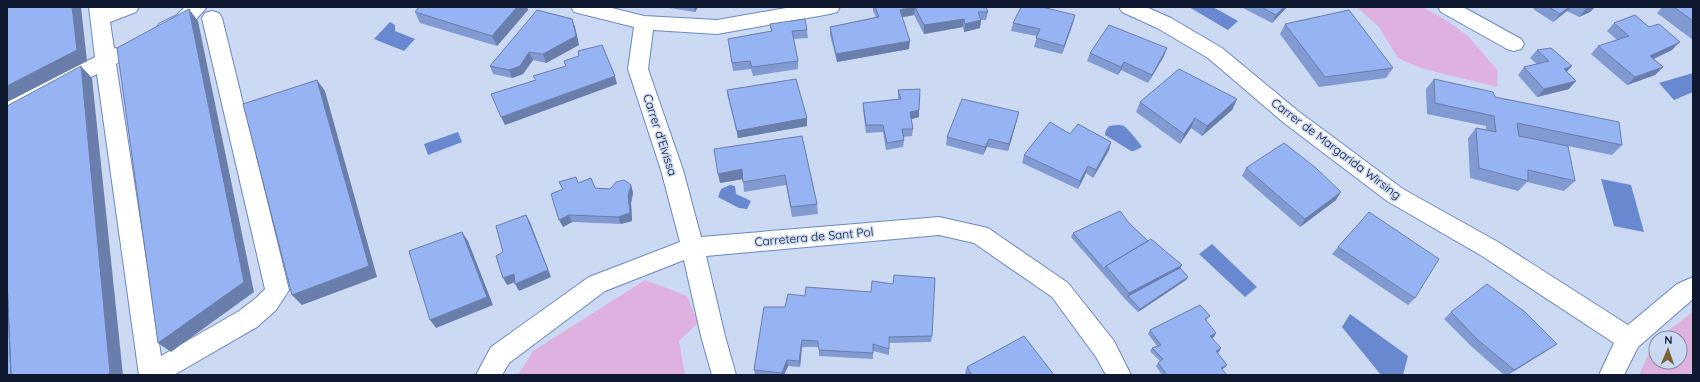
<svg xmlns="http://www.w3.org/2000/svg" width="1700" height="382" font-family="Quicksand,sans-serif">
<rect width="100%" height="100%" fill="#ccd9f3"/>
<path fill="#deb1e0" d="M1357,7h66l26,15 20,15 29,34 -1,16 -77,-19 -22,-10 -19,-31z
M645,280l42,16 11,27 -19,18 6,34h-167l15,-24z
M1693,312v63h-54l15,-33 2,-2v22h24v-24h-22z"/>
<path fill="#6888cf" d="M1189,7h24l25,14 -10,9z
M390,22l5,3v6l20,8 -11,12 -30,-12z
M1693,73v19l-19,8 -15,-17z
M1117,125c2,0 5,0 7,1 4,3 16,17 18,21l-8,4h-3l-26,-16 1,-5 3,-4z
M458,132l4,10 -34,13 -4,-11z
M1601,179l30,6 13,47 -30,-6z
M730,185l5,1 1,8 15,7 -4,8 -8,-1 -21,-11 3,-8z
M1212,244l45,43 -12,10 -46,-43z
M1350,314l58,42 -5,19h-22l-39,-48z"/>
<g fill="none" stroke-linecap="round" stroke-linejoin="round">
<defs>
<path id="minor" d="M89,7h50l-3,5 -26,10 4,26 9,2 3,5 -3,5 -7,4 45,292 78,-45 17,-13 9,-9 -63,-271 3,-5 7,-2 7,2 3,5 67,272 -13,20 -19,17 -83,48h-35l-42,-301 -83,43 -7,2v-17l88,-45z
M185,7h22l-16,18 -25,11 -7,-2 -3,-5 3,-5 18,-9z
M571,7h37l36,9 73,4 75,-13h48l-3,5 -7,2 -113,20 -64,-4 -5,39 35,101 18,67 238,-20 49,11 80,55 46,58 17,34h-25l-10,-18 -44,-60 -78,-54 -35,-8 -233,21 19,80 11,39h-24l-11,-39 -17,-76 -79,31 -96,72 -7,12h-26l15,-28 98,-70 91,-35 -19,-72 -33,-101 6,-42 -60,-15z
M1119,7h27l25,11 51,30 76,63 105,78 95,53 130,83 49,-41 16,-7v22l-55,48 -14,28h-25l15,-32 -132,-87 -95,-55 -103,-78 -76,-65 -51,-30 -35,-16z
M1438,7h25l58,32 3,5 -3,5 -7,2 -7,-2 -66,-37z"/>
</defs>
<use href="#minor" stroke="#6b87c4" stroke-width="2"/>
<use href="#minor" fill="#fff" fill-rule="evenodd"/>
</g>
<path fill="#819bd2" d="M419,7h108l1,3 -31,36 -77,-23 -5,-11z
M663,7h35l-3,5z
M873,7h113l2,5 -2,8h-5l-1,8 -16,4 -1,-5 -39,7 -10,-19 -12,2 7,32 -72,13 -7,-27v-8l46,-10 -3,-6z
M1241,7h46l-15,16z
M1535,7h60l-5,5 -11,5 -12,-6 -14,11 -20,-13z
M1662,7h31v33l-36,-27z
M572,19l3,8 4,18 -33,18 -13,-3 -10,14 -11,4 -19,-4 -3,-8z
M1013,23h60l-11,31 -28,-7 3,-11 -26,-5z
M1614,23l35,4 23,23 -18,9 9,8 -8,8 -28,10 -36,-31 7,-8 19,-6 -10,-9z
M770,24l37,6 1,8 -14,1 4,22v8l-45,7 -2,-7 -18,2 -5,-32 43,-8z
M1285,24l108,44 -7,10 -67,9 -39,-53z
M1537,50l30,22 2,17 -32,8 -19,-22 6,-8 13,-3 -7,-6z
M1090,53l74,3 -16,27 -27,-13 -3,5 -31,-14z
M1434,79l61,18 127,48 -10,10 -93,-19 56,45 -11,10 -37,-9 -9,9 -48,-13 -2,-40 8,-10 10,2v-4l-59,-12 -1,-25z
M727,90l80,28v8l-69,12 -10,-40z
M898,90l21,27 -8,2 2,10 -1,7 -9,1 1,3 -1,7 -17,3 -3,-18 -17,1 -3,-23v-7l35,-4z
M1237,99l-5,11 -30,26 -11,-8 -11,16 -44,-32 4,-10z
M1017,120l-9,31 -21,-4 -4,8 -37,-10 1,-8z
M1070,134l41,8 -2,8 -16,28 -7,-5 -8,16 -56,-26 2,-8z
M802,136l15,68 1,10 -26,3 -6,-32 -42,7 -1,-13 -23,4z
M1246,168l90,32 -36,27 -58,-51z
M559,182l19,1 17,5 15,1 21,-4 2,8 -2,10 1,18 -11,3 -49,-2 -9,5v-38z
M1129,223l19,18 34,24 -2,3 8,9 -2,3 -48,32 -12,-12 -55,-63 2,-4z
M1338,247l77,51 -7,7 -76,-51z
M785,307l147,29 -1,6 -42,1v12l-16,-4v8l-54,-3v-9h-17l-2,20 -12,-1 -4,9h-29l-1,-5z
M1451,312l97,38 -40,25h-4l-33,-29 -27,-27z
M1210,316l-4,4 8,17 -3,1 8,14 -2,1 10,12 -3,3 -2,1 5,6h-65l-6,-9 2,-3 2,-2 -10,-10 2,-3 5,-2 -9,-12 2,-4z
M967,367l87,8h-87l-2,-2z"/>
<path fill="#697eab" d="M72,7h9l6,54 -80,41v-16z
M517,7h10l1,3 -31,36 -5,-10z
M694,7h4l-3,5z
M915,7l-1,8 -15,3 1,-8z
M1284,7h3l-15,16 4,-8z
M1569,7h2l-4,4 -14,11 7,-8z
M1591,7h4l-5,5 -11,5 7,-8z
M189,9l9,12 56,271 -83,60 -13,-9z
M1075,15l-2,8 -11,31 2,-8z
M572,19l3,8 4,18 -33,18 -3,-9z
M964,19l-1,8 -39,7v-9z
M981,20l-1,8 -16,4 1,-8z
M910,41l-1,8 -72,13 -1,-8z
M1680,42l-8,8 -30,14 8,-8z
M1167,48l-3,8 -16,27 4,-8z
M529,52l4,8 -10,14 -11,4 -3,-8z
M1124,62l-3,8 -3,5 3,-8z
M81,66l11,12 31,297h-16z
M1572,66l-7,8 -1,-5z
M1663,67l-8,8 -28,10 8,-8z
M615,76l2,8 -112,41 -4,-8z
M317,80l8,11 52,186 -75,28 -10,-10z
M1576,81l-7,8 -32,8 7,-8z
M1237,99l-5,11 -30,26 5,-10z
M919,110v7l-10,3 1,-8z
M1019,112l-2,8 -9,31 1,-7z
M807,118v8l-69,12 -1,-7z
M1195,118l-4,10 -11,16 4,-10z
M989,139l-2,8 -4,8 2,-8z
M1111,142l-2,8 -16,28 3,-8z
M1088,166l-2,7 -8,16 2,-8z
M742,169l1,10 -23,4 -2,-9z
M631,185l2,8 -2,10 1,18 -11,3 -3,-7 10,-22z
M1341,192l-5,8 -36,27 5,-8z
M526,215l4,7 21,55 -32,14 -4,-7z
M569,215l3,7 -9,5 -4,-7z
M462,232l6,9 25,64 -57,23 -6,-8z
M1182,265l-4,7 -50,24 1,-3z
M514,274l4,7 -11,4 -4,-7z
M1188,277l-2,3 -48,32 2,-3z
M1216,333l-2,4 -7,3 3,-4z
M802,340v7l-2,20 -1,-6z
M1557,344l-9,6 -41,25 7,-5z
M1221,348l-2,4 -6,3 3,-4z
M787,360l1,6 -4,9h-2v-2z
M1227,365l-3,3 -6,3 3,-3z"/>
<path fill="#96b4f4" stroke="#697eab" d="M7,7h65l5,43 -70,36z
M419,7h98l-25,29 -77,-24z
M875,7h39l-14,3 10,31 -74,13 -6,-27 49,-10z
M915,7h71l2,5h-10l3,8 -16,4 -1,-5 -40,6z
M1021,7h21l33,8 -11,31 -28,-8 4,-9 -27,-6z
M1261,7h23l-8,8z
M1549,7h20l-9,7z
M1582,7h9l-5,2z
M1674,7h19v14z
M189,9l55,273 -86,61 -41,-295z
M537,10l35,9 4,17 -33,18 -14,-2 -9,14 -11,4 -19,-4z
M1349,10l44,58 -68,9 -40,-53z
M1635,15l14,12 10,-3 21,18 -30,14 13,11 -28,10 -37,-31 31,-10 -15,-13z
M805,19l2,11 -15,1 6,30 -46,6 -2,-6 -18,2 -4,-24 44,-8 -2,-7z
M1109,25l58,23 -15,27 -28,-13 -3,5 -31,-14z
M602,45l13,31 -114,41 -10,-23 45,-14 -3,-4 33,-10 -2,-5 15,-5 -1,-5z
M1551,48l21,18 -8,3 12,12 -32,8 -20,-22 25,-6 -12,-11z
M81,66l29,307 -3,2h-96l-4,-94v-175z
M1179,69l58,30 -30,27 -12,-8 -11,16 -44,-32z
M796,79l11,39 -70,13 -10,-41z
M1434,79l59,13 2,5 124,25 3,23 -105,-22 2,13 49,10 7,35 -47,-11v11l-49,-13 -3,-40 20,4 -2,-16 -59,-13z
M317,80l52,186 -77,29 -49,-191z
M920,89l-1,21 -9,2 3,17h-11l2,11 -17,3 -4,-18h-17l-3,-22 38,-4 -3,-9z
M962,99l57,13 -10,32 -20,-5 -4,8 -38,-10z
M1050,122l20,12 8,-10 33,18 -15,28 -8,-4 -8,15 -56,-26z
M802,136l15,68 -26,3 -6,-32 -42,7 -1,-13 -24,5 -4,-25z
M1284,143l32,25 25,24 -36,27 -59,-51z
M576,177l2,6 13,-5 4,10 15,1 6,-7 8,-2 7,5 -3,10 2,18 -12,4 -49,-2 -10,5 -8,-26 12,-5 -4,-7z
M1120,211l9,12 19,18 -42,25 -2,3 -31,-36z
M1369,212l70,47 -24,39 -77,-51z
M526,215l22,55 -33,14 -1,-10 -11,4 -7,-22 7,-4 -7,-26z
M462,232l25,65 -57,23 -21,-69z
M1151,239l31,26 -53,28 -23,-27z
M1180,268l8,9 -48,32 -12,-13z
M894,275l41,3 -3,58 -43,1v12l-16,-5v9l-54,-3 -1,-9 -16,-1 -3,21 -12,-1 -5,13 -28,-3 10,-63h21l3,-13 17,2 1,-9 65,5 1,-11 21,3z
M7,281l4,94h-4z
M1487,284l38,28 32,32 -43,26 -36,-30 -27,-28z
M1200,305l10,11 -5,3 11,14 -6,3 11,12 -5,3 11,14 -6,3 6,7h-60l-9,-12 5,-4 -11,-11 9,-3 -11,-15z
M1024,336l30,39h-82l-5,-8z"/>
<g text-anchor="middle" stroke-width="3" stroke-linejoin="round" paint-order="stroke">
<g font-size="12" fill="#0e182f" stroke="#ccd9f3">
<text transform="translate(660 135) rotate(72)" y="4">Carrer d'Eivissa</text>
<text transform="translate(1336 149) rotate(37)" y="4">Carrer de Margarida Wirsing</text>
<text transform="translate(814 237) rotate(-5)" y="4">Carretera de Sant Pol</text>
</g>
</g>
<rect width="1700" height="382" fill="none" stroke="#0e182f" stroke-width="16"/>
<g transform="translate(1668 350) rotate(2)"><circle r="19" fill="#ccd9f3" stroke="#808ca5"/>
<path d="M0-3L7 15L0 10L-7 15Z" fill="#796232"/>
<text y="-6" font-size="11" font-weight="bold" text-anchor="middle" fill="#0e182f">N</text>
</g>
</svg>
